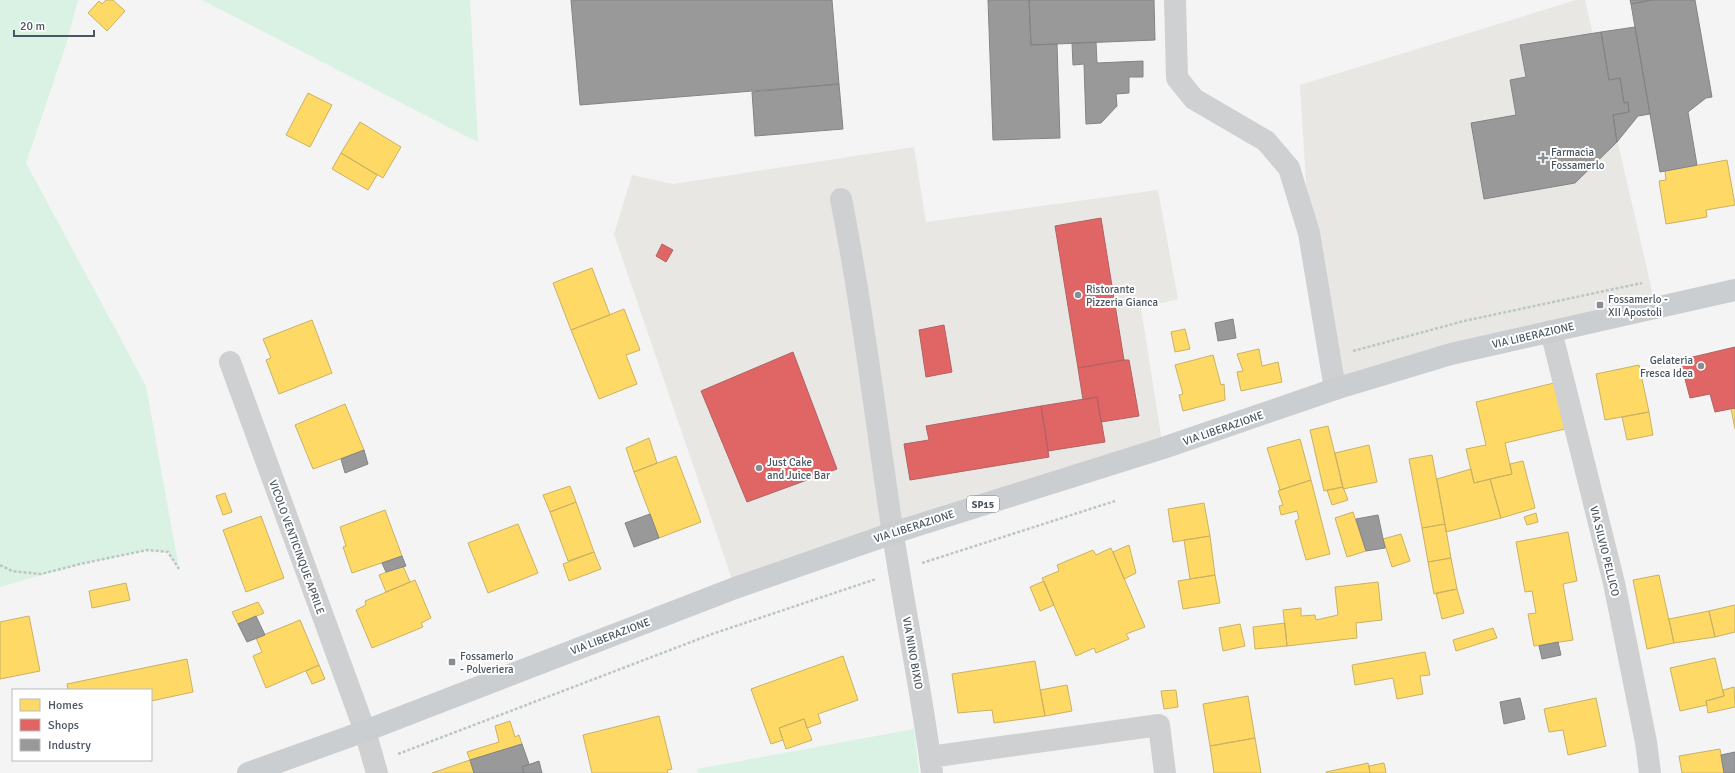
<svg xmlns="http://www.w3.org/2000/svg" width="1735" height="773" font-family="Signika,sans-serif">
<rect width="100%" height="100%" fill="#f4f4f4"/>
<path fill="#e8e7e3" d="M1576,0h9l71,308 -321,81 -26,-156 -9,-148z
M914,147l12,75 232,-32 20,109 -37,9 22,140 -428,140 -121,-354 18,-59 41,9z"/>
<path fill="#d9f2e3" d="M0,0h78l-11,42 -41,121 120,223 33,183 -11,-17 -21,-2 -67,14 -80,23z
M202,0h268l8,142 -28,-14z
M914,729l5,44h-221l-1,-4z"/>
<path fill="#ffd966" stroke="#c9b264" d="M106,0h7l12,11 -18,20 -19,-18 11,-12 3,3z
M308,93l24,12 -22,42 -24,-12z
M360,122l41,25 -18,31 -42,-25z
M341,153l36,22 -9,15 -36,-21z
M1727,160l8,45 -29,5 1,7 -41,7 -7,-43 7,-1 -1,-9z
M592,268l18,47 -39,15 -18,-47z
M624,309l16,41 -14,5 11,29 -38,15 -28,-69z
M312,320l20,53 -53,21 -13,-34 5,-2 -8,-19z
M1185,329l5,20 -15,3 -4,-20z
M1259,349l3,17 16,-4 4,20 -41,9 -4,-19 6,-1 -6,-17z
M1213,355l8,30 3,-1 1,16 -42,11 -4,-16 4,-1 -8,-29z
M1639,365l10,47 -44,8 -9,-46z
M1558,382l11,46 -64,15 7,31 -38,9 -8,-34 20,-4 -10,-43z
M345,404l19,46 -51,19 -18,-44z
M1735,408v21l-4,-20z
M1649,412l4,23 -26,5 -5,-23z
M1328,426l15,61 -19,4 -14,-61z
M649,438l8,25 -23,9 -8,-24z
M1300,439l11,41 -31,10 -13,-42z
M1369,445l8,37 -34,7 -8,-36z
M1432,455l13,69 -23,4 -13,-69z
M676,456l25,66 -42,16 -25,-66z
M1523,461l12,47 -34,10 -11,-39 22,-5 -2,-10z
M1471,469l3,14 16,-4 11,39 -55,14 -9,-53z
M1311,480l19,74 -24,6 -11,-39 4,-2 -2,-8 -16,4 -2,-9 4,-1 -5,-14z
M570,486l6,16 -26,10 -7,-17z
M1343,487l5,13 -16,5 -5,-15z
M225,493l7,19 -9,3 -7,-19z
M576,502l18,50 -26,9 -18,-49z
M1204,503l6,33 -37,6 -5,-33z
M385,510l17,46 -50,17 -9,-26 3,-1 -6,-19z
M1353,512l13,39 -19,6 -12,-39z
M1536,513l2,9 -11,3 -3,-8z
M261,516l23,62 -38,14 -23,-62z
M518,524l20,49 -50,20 -20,-50z
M1445,524l6,34 -23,4 -6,-34z
M1568,532l9,49 -14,3 10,56 -39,6 -6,-32 8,-1 -4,-22 -7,1 -9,-50z
M1401,534l9,27 -18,6 -9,-28z
M1210,536l5,39 -25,4 -6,-39z
M1129,545l7,28 -12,6 -11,-27z
M1111,548l34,79 -19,7 3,5 -33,14 -2,-5 -18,8 -34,-78 17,-7 -2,-6 36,-15 3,5z
M594,552l7,17 -32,12 -6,-17z
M1451,558l6,31 -23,5 -6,-32z
M403,566l7,16 -24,10 -7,-17z
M1215,575l5,28 -37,6 -5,-28z
M1659,575l15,68 -27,6 -14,-69z
M415,580l16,38 -10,5 2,4 -51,21 -16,-38 10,-5 -1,-4z
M1044,581l10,24 -14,6 -10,-24z
M1378,582l4,38 -26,3 1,15 -70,8 -4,-36 18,-2v8l14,-1 1,5 22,-5 -3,-28z
M126,583l4,17 -38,8 -3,-17z
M1457,589l7,24 -22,6 -6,-26z
M258,602l6,11 -26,11 -6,-12z
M1735,605v27l-20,5 -6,-26z
M1709,611l6,26 -41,6 -5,-24z
M29,616l11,55 -40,8v-57z
M300,620l19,45 -53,23 -13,-32 9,-4 -6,-14z
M1285,623l2,23 -32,3 -2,-22z
M1240,624l5,22 -22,5 -4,-23z
M1493,628l4,10 -41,13 -3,-11z
M1425,652l5,23 -10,1 3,18 -26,5 -4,-21 -38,7 -3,-20z
M843,656l15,44 -40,14 3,9 -14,5 -3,-9 -25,9 4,12 -12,4 -20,-55z
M1715,658l9,38 -18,5 1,4 -27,6 -10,-43z
M187,659l6,33 -42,9v-11h-83l-1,-6z
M1035,661l10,55 -51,7 -2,-13 -34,3 -6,-39z
M319,665l6,14 -13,5 -6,-13z
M1067,685l5,26 -27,5 -5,-26z
M1734,687l1,20 -27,6 -2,-12 18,-5 -1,-6z
M1176,690l2,17 -14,2 -3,-18z
M1248,696l7,42 -45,8 -7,-42z
M1596,698l10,48 -38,9 -5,-25 -14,2 -5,-23z
M659,716l13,53 -5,1 1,3h-76l-9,-38z
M804,719l8,21 -26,9 -7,-21z
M510,721l5,16 4,-2 3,9 -52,16 -3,-8 32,-10 -4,-16z
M1255,738l6,35h-47l-4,-27z
M1720,749l4,24h-42l-3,-17z
M470,760l4,13h-42z
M1368,763l2,10h-44v-1z
M1384,763l2,10h-16l-1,-7z"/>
<path fill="#e06666" stroke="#b36164" d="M1101,218l23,142 -46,8 -23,-142z
M662,244l11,6 -7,12 -10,-6z
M944,325l8,47 -26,5 -7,-47z
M1735,347v61l-20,4 -5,-18 -20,4 -10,-38z
M793,352l44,117 -90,33 -46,-111z
M1124,360h5l10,56 -38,6 -4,-25 -14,3 -5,-32z
M1097,397l8,45 -57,9 -7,-45z
M1041,406l8,51 -139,23 -6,-36 25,-4 -3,-14z"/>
<path fill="#999" stroke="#818588" d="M571,0h261l7,84 -259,21z
M988,0h41l2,45 26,-1 3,94 -67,2z
M1029,0h125l1,40 -124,5z
M1630,0h22l-21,4z
M1652,0h43l17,97 -6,1 -18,14 9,53 -37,7 -29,-168z
M1635,27l15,87 -12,2 -21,26 -4,-27 16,-3 -1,-10 -4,1 -4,-25 -11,2 -8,-48z
M1601,32l8,48 11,-2 4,25 4,-1 1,10 -16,3 4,27 -42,41 -91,16 -13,-76 45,-8 -6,-35 16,-3 -6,-32z
M1096,42l1,21 46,-2v16h-14v16l-13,1 1,12 -16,17 -15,1 -2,-60 -11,1 -1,-22z
M839,84l4,45 -88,7 -3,-44z
M1233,319l3,19 -18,3 -3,-18z
M364,450l4,14 -23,9 -4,-14z
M650,514l9,24 -25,9 -9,-24z
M1378,515l7,33 -19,3 -10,-32z
M402,556l4,10 -20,6 -4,-9z
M256,616l9,19 -18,7 -9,-18z
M1558,642l3,13 -19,4 -3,-13z
M1520,698l5,21 -21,5 -4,-22z
M522,744l7,20 -7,3 2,6h-50l-4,-13z
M1735,752v21h-11l-3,-18z
M539,761l3,12h-18l-2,-6z"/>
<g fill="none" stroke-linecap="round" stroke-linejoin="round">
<path stroke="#bcc7c4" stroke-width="2.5" stroke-dasharray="3 2" stroke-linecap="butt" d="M1353,351l111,-30 178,-38
M922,563l193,-62
M0,565l12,6 29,3 39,-10 67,-14 21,2 11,17
M398,754l314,-120 164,-55"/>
<path stroke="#ced0d2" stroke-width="22" d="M1175,0l2,78 17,21 72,42 23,27 20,65 26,156
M841,199c22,111 35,223 52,335 12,80 29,159 39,239
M1551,331l63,252 32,159 4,31
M230,362l135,369 12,42
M930,757l229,-32 6,48"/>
<path stroke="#caced1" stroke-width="22" d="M248,773l117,-42 370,-143 158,-55 270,-85 172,-59 116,-35 284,-64"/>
</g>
<g fill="#868d94" stroke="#fff" stroke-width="1.5">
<path d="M1541 152h4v4h4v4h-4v4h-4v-4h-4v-4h4z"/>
<circle cx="1078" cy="295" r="4"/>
<rect x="1596" y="301" width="8" height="8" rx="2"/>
<circle cx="1701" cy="366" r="4"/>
<circle cx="759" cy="468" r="4"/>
<rect x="448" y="658" width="8" height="8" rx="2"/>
</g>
<g text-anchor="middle" stroke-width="4" stroke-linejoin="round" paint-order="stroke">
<rect fill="#fff" stroke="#808990" stroke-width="1" x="967" y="496" width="32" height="16" rx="3"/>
<g font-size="10" font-weight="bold" fill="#4a5661">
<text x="983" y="508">SP15</text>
</g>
<g font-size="11" fill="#4a5661" stroke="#fff" text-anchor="start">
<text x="1551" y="156">Farmacia<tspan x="1551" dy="13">Fossamerlo</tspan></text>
<text x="1086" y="293">Ristorante<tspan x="1086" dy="13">Pizzeria Gianca</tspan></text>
<text x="1608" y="303">Fossamerlo -<tspan x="1608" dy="13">XII Apostoli</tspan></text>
<text x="1693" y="364" text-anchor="end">Gelateria<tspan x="1693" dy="13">Fresca Idea</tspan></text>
<text x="767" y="466">Just Cake<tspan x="767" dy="13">and Juice Bar</tspan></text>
<text x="460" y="660">Fossamerlo<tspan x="460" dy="13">- Polveriera</tspan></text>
</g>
<g font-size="11" fill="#4a5661" stroke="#fff">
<text transform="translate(1533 335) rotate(-13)" y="4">VIA LIBERAZIONE</text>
<text transform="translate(1223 428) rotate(-19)" y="4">VIA LIBERAZIONE</text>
<text transform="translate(914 526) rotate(-18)" y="4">VIA LIBERAZIONE</text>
<text transform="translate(297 547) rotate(70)" y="4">VICOLO VENTICINQUE APRILE</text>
<text transform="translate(1605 551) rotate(76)" y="4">VIA SILVIO PELLICO</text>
<text transform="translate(610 636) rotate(-21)" y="4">VIA LIBERAZIONE</text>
<text transform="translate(913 653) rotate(80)" y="4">VIA NINO BIXIO</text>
</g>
</g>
<rect x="12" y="689" width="140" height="72" fill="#ffffff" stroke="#b7bbc0"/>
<rect x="20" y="699" width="20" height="12" fill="#ffd966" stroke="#b7bbc0"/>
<text x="48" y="709" font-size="12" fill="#4a5661">Homes</text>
<rect x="20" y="719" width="20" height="12" fill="#e06666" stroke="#b7bbc0"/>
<text x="48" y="729" font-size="12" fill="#4a5661">Shops</text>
<rect x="20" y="739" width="20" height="12" fill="#999999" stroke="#b7bbc0"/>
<text x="48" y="749" font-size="12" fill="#4a5661">Industry</text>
<path d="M14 30v6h80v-6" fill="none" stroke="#4a5661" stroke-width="2"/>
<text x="20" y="30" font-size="12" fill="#4a5661" stroke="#ffffff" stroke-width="3" paint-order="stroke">20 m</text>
</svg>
